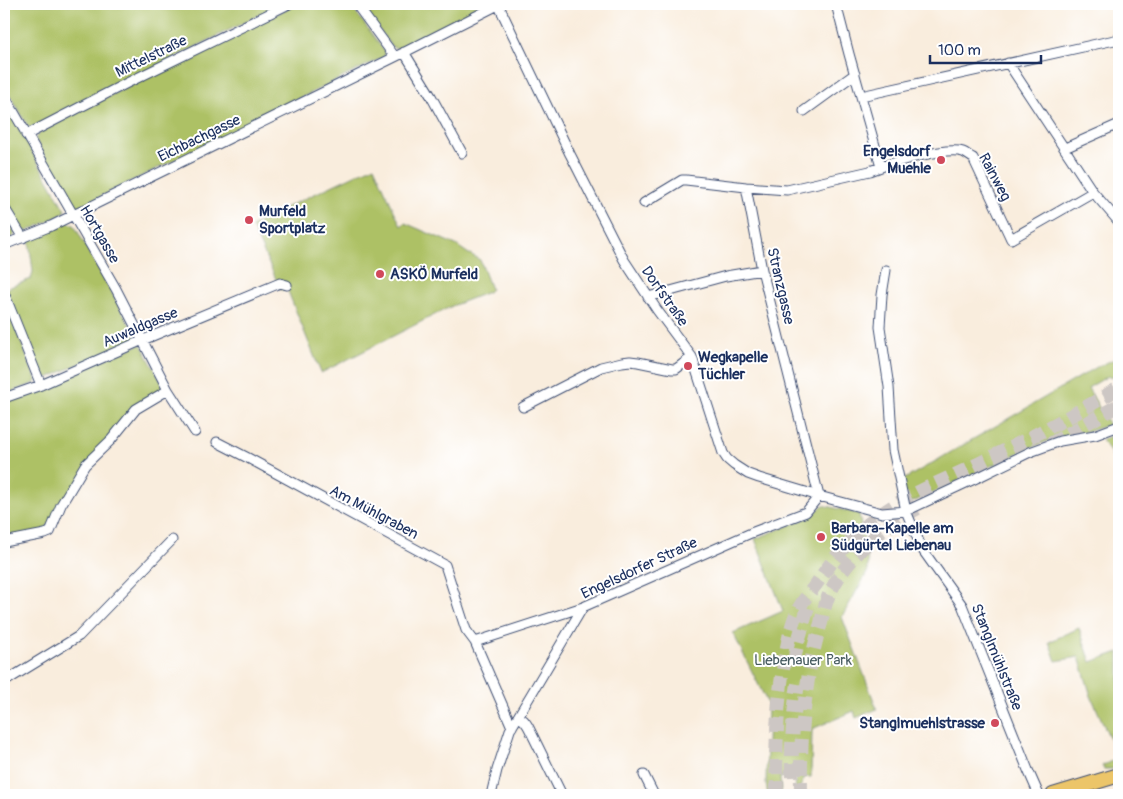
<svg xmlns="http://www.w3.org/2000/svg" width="1123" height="799" font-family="Pangolin,sans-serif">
<rect width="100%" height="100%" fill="#fff"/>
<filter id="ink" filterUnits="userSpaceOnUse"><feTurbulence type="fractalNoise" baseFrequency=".02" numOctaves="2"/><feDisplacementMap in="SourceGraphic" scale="10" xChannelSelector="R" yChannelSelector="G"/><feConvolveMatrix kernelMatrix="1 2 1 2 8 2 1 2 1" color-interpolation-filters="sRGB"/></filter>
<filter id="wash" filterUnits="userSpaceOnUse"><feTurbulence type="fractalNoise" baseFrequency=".0096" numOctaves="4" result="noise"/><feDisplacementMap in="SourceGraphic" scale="20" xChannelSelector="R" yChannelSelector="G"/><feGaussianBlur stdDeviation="1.12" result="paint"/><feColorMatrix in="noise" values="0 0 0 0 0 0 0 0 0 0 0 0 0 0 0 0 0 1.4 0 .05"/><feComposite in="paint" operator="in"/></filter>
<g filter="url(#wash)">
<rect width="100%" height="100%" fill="#f9eddd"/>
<path fill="#adc165" stroke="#647862" d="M4,4h277l-251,126 -26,-45z
M297,4h53l35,48 -1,5 -307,151 -4,-2 -38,-67 4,-6 58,-31z
M360,4h126l-88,45 -6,-2z
M4,102l61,108 -2,4 -35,17h-6l-18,-32z
M374,166l27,60 4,-3 51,22 13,9h1l10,6 11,29 -3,3 -36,14 -131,67 -34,-84 -6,1 -29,-63 20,-13z
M4,215l11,18 -2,4 -9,3z
M68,222l6,3 62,111 -2,4 -91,40 -38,-91 26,-10 2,-8 -4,-30z
M4,301l32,78 -1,4 -31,12z
M141,344l22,41 -2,4 -49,45 -68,97 -40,8v-138z
M1119,357v15l-9,6 -2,-2 -20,12 21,37 -20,6 -25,5 -26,8 -125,58 -4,1 -5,-1 -1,-22 194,-113z
M1119,433v36h-2l-6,-16 -10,-13z
M823,505l36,9 9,48v9l-26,46 35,92 -21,9 -2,-7 -42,18 -1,48h-6l-9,18 -1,-18h-15l1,18h-13l-2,-12 2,-79 -35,-71 50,-22 -28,-72 52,-21 7,-4z
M1079,628l12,34 28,-10v115l-7,2h-8l-2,-3 13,-7 -1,-11 -23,-52 -12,-39 -23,4 -7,-19z"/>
</g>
<g filter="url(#ink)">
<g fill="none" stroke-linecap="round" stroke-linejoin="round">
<path stroke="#cdc7c4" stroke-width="14" stroke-dasharray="14 7" stroke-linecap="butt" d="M1050,444l69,-39
M794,662l3,-17 11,-38
M792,777c-1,-31 1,-63 6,-93
M777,795c-2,-47 0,-97 9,-143 3,-15 6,-31 13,-44 5,-9 12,-17 18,-25 15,-23 33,-45 55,-62 34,-27 75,-41 114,-61 45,-22 89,-46 133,-72
M801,795c-1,-58 3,-117 20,-172 2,-9 4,-18 7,-26 17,-39 54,-70 90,-89"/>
<defs>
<path id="minor" d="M356,4l39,53
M498,4l72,150 54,106 33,50 35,47 31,96 4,6 7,6 14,9 11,4 60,18 63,17 24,-2 77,-36 47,-23 30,-11 35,-6 24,-9
M836,4l13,50 32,113
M404,52l27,44 31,57
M1008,63l85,129 26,30
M4,95l112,194 52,101
M861,96l258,-57
M804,111l51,-37
M26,135l101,-52 162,-79
M1065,148l54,-24
M746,187l16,83 57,226
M644,203l38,-23h4l60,7 41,3 83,-19c18,-7 75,-25 93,-19 3,1 6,4 10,6l38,81 82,-47
M4,207l19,31
M4,245l47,-19 344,-169 105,-53
M886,270l-4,25 -2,32 9,60 4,63 13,61 16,38 40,56 66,165 11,25
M4,293l37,92
M648,297l78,-21 36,-6
M4,398l37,-13 102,-45 137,-57 7,2
M523,407l78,-40 21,-5 8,-1 8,1 34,7h4l16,-12
M217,442l31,16 197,107 21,65 9,12 37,85
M4,542l41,-8 5,-2 11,-27 24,-40 26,-25 25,-31 32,-19 27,42
M475,642l108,-35
M4,682l75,-46 93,-96
M518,718c6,0 8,5 11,10l33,67
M644,775l10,20
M491,795l6,-25 13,-40 73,-123 168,-74 55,-21 13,-16"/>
<path id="primary" d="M1053,795l66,-20"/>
</defs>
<use href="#minor" stroke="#3c4c71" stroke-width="11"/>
<use href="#primary" stroke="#3c4c71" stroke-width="16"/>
<use href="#minor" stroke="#fff" stroke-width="9"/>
<use href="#primary" stroke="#ecc569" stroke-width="14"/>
</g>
</g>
<g fill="#d1495b" stroke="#fff" stroke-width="2">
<circle cx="941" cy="160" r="5"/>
<circle cx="249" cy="220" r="5"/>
<circle cx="380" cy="274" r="5"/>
<circle cx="688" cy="366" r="5"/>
<circle cx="821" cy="537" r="5"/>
<circle cx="995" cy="723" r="5"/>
</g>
<g text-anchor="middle" stroke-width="4" stroke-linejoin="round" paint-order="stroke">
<g font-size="15" fill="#1b2f5e" stroke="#fff">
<text transform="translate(151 56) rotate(-26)" y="5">Mittelstraße</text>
<text transform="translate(199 138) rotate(-26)" y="5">Eichbachgasse</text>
<text transform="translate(995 177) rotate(62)" y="5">Rainweg</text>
<text transform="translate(100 234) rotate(60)" y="5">Hortgasse</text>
<text transform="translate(781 286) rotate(77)" y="5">Stranzgasse</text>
<text transform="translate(665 296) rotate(55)" y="5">Dorfstraße</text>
<text transform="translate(140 327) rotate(-23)" y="5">Auwaldgasse</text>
<text transform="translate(374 512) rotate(28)" y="5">Am Mühlgraben</text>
<text transform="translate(639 568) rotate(-25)" y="5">Engelsdorfer Straße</text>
<text transform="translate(997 657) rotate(68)" y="5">Stanglmühlstraße</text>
</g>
<g font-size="15" font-weight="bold" fill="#1b2f5e" stroke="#fff" text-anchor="start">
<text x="931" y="156" text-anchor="end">Engelsdorf<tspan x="931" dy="17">Muehle</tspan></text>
<text x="259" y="216">Murfeld<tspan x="259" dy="17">Sportplatz</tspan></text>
<text x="390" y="279">ASKÖ Murfeld</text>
<text x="698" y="362">Wegkapelle<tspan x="698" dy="17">Tüchler</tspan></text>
<text x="831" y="533">Barbara-Kapelle am<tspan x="831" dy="17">Südgürtel Liebenau</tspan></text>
<text x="985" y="728" text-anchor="end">Stanglmuehlstrasse</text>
</g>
<g font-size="15" fill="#475b60" stroke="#fff">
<text x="803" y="665">Liebenauer Park</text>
</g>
</g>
<rect width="1123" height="799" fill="none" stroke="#fff" stroke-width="20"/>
<path d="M930 55v8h111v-8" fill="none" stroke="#1b2f5e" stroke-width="2.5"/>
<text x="938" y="55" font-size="15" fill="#1b2f5e" stroke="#ffffff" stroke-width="4" paint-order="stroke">100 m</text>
</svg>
